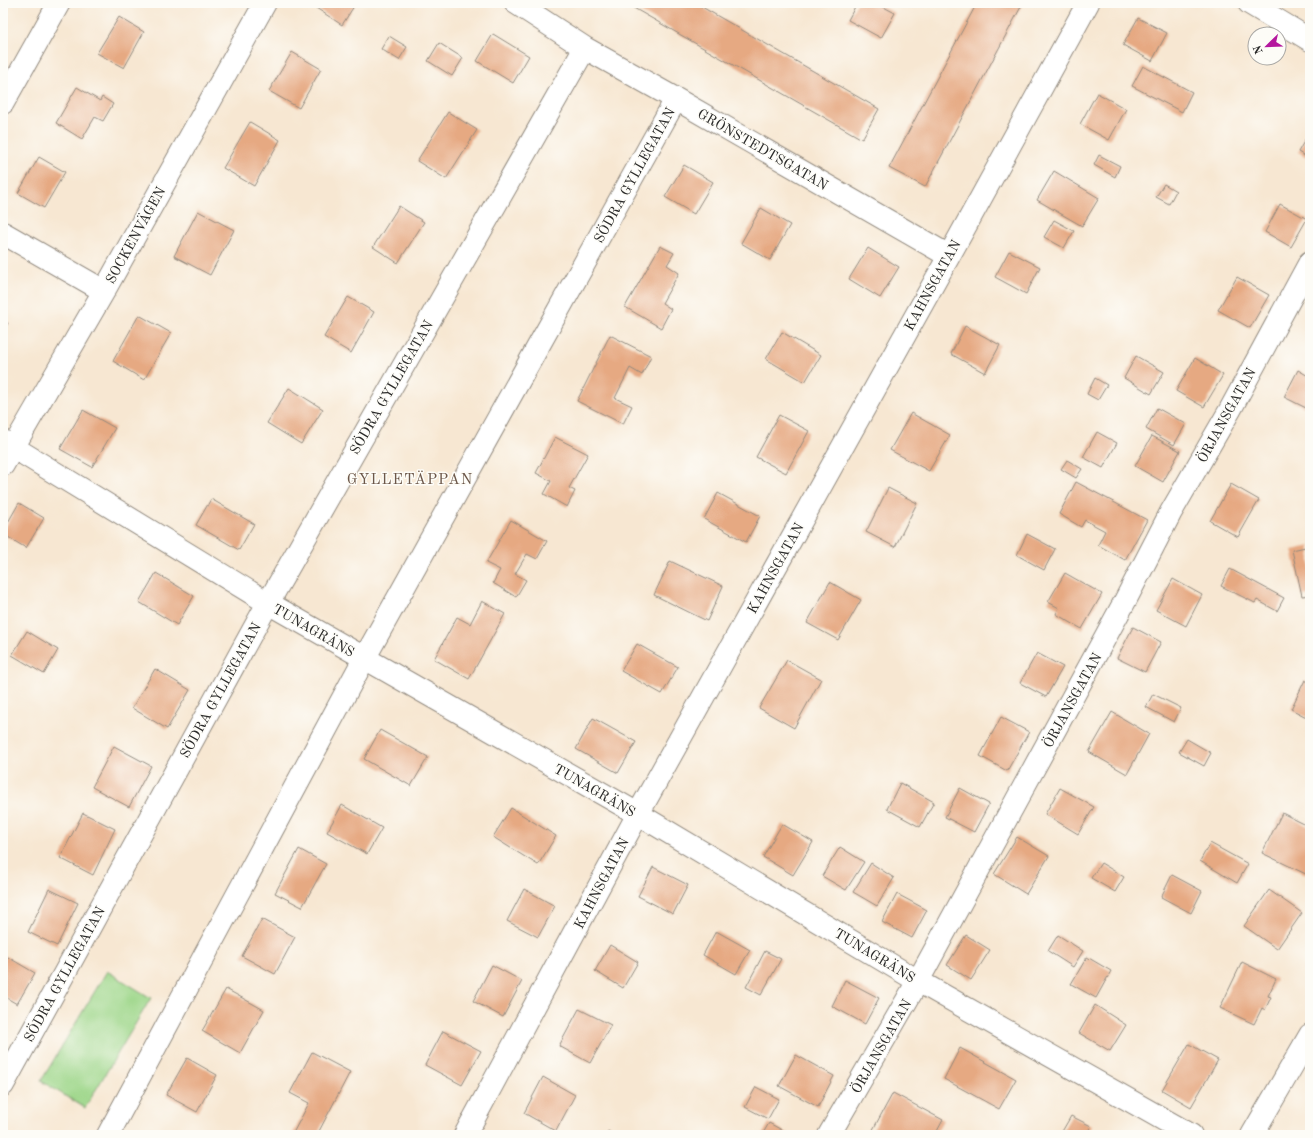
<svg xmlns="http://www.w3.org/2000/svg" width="1313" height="1138" font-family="'Old Standard TT',serif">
<rect width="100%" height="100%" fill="#fdfcf7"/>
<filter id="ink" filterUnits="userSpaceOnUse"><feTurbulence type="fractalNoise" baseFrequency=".025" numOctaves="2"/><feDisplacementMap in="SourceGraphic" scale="8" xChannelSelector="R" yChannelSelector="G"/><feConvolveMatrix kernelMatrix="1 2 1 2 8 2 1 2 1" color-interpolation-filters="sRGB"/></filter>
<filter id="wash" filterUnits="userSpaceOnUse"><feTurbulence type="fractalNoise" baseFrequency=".012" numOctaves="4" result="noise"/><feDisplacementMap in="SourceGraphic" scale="16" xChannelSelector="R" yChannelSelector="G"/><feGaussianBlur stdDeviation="0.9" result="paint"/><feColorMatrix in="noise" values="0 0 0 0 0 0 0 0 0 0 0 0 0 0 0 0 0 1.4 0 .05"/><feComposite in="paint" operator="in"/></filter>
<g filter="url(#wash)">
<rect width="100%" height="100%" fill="#f7e7d2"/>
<path fill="#9cd688" stroke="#64805a" d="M107,971l44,27 -66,110 -44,-27z"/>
<g id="blocks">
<path fill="#e6a982" d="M310,3h46l-14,22 -32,-21z
M625,3h70l184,106 -17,30z
M857,3h19l19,10 -14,25 -33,-18z
M977,3h46l-98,184 -36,-19z
M119,17l25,15 -20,36 -27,-15z
M1138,18l29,15 -15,28 -29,-16z
M493,34l36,22 -16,27 -36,-22z
M389,36l18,11 -8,13 -18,-11z
M439,43l24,15 -11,18 -24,-15z
M292,52l29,17 -22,39 -30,-17z
M1143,66l49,26 -10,20 -50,-26z
M77,87l23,14 2,-4 11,7 -10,17 -8,-4 -13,22 -26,-16z
M1097,93l29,16 -17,31 -29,-16z
M448,112l29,18 -31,49 -29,-18z
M250,122l30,18 -26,46 -31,-18z
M1310,131v28l-12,-7z
M1099,155l21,11 -5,11 -21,-12z
M39,157l26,15 -21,36 -26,-15z
M684,165l29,17 -19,32 -29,-17z
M1054,171l45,27 -17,28 -45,-26z
M1164,184l12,7 -7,13 -13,-7z
M1280,204l27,15 -16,28 -26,-15z
M399,206l25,16 -26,41 -25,-16z
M761,208l29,17 -20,35 -29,-17z
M198,211l36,19 -24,45 -36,-19z
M1054,220l20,11 -10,17 -20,-11z
M660,246l14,7 -7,12 12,8 -17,30 9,6 -10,19 -36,-21z
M868,248l31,19 -19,31 -31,-19z
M1009,251l31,16 -14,27 -31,-17z
M1237,277l32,18 -19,33 -32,-18z
M348,297l26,15 -23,41 -27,-16z
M139,315l32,18 -27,47 -31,-19z
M3,320l5,3 -5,9z
M965,326l35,19 -15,28 -34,-19z
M782,332l39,23 -16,27 -39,-23z
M610,335l41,21 -9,19 -12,-7 -15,30 17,8 -9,18 -46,-23z
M1136,356l28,16 -13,22 -27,-16z
M1195,358l28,17 -19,32 -28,-16z
M1298,370l12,7v33l-26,-13z
M1095,378l12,7 -9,15 -11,-6z
M289,388l34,21 -22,35 -34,-21z
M1157,408l29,16 -12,21 -28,-16z
M83,410l32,18 -23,39 -32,-18z
M911,413l39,22 -21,36 -39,-21z
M779,415l30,16 -23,42 -30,-16z
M1097,432l20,11 -14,25 -20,-11z
M1152,436l28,15 -17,31 -28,-16z
M555,437l33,17 -19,34 6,3 -8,16 -23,-13 7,-13 -15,-8z
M1067,460l15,9 -6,9 -15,-9z
M1076,482l71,38 -22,40 -27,-15 7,-14 -20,-11 -4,7 -22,-13z
M1231,484l28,16 -21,37 -28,-16z
M888,488l29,15 -22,44 -29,-15z
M718,493l42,23 -14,26 -42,-23z
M211,499l43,25 -15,26 -43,-25z
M19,503l25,15 -18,30 -23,-14v-3z
M511,520l36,21 -10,18 -10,-5 -12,20 11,6 -10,17 -23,-14 7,-13 -14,-7z
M1027,534l28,15 -11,21 -27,-15z
M1310,546v49l-8,1 -10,-46z
M670,561l53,25 -16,35 -53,-26z
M1230,569l54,29 -7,13 -20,-11 -2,3 -34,-17z
M156,573l38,23 -17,29 -38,-23z
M1065,573l37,21 -20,35 -26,-15 3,-6 -11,-6z
M1173,579l29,16 -16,31 -30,-16z
M830,582l31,18 -23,40 -31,-17z
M482,601l23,13 -36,65 -35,-20 23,-42 13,7z
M1133,627l28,15 -16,30 -28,-14z
M27,631l31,19 -14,24 -32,-19z
M637,644l41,23 -16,27 -41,-23z
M1037,653l26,14 -17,30 -26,-14z
M787,660l34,19 -27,49 -35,-20z
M155,669l35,21 -23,39 -35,-21z
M1305,680l5,3v36l-19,-10z
M1153,694l28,14 -7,14 -28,-15z
M1112,712l37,22 -22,40 -38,-22z
M1001,717l28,15 -22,39 -27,-15z
M593,718l43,24 -18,31 -42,-24z
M380,730l48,27 -17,29 -47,-27z
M1187,739l24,14 -7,13 -25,-14z
M114,746l37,20 -22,41 -37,-20z
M900,783l34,19 -14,25 -33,-18z
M960,788l29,16 -15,28 -29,-15z
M1060,788l34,19 -16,27 -33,-20z
M342,805l40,23 -15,26 -40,-22z
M511,808l45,28 -18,29 -45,-28z
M83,813l32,16 -22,46 -33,-17z
M1282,813l28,14v49l-48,-23z
M782,824l31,18 -20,33 -30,-18z
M1017,837l32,19 -23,38 -32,-20z
M1210,843l38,21 -11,19 -37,-22z
M840,847l24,15 -18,28 -24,-14z
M299,849l27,15 -24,43 -27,-14z
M871,863l23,15 -17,28 -24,-14z
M1101,863l23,14 -9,15 -24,-14z
M653,867l35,18 -15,29 -35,-18z
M1172,875l30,16 -11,22 -30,-16z
M49,889l29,14 -21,43 -29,-14z
M524,889l31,17 -17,31 -31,-16z
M1269,890l33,23 -25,36 -33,-23z
M897,894l30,16 -15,28 -30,-16z
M262,919l33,18 -20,37 -33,-18z
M716,931l34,19 -14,24 -33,-19z
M966,935l24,15 -19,30 -24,-15z
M1058,935l25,16 -10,16 -25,-16z
M610,945l28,17 -15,26 -28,-17z
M765,951l16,8 -20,36 -15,-8z
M6,956l29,17 -18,31 -14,-8v-34z
M1087,957l24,14 -15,27 -25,-14z
M1242,962l34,17 -8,17 3,1 -6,13 -3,-2 -8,16 -34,-16z
M492,965l30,16 -19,36 -30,-16z
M845,980l34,18 -14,26 -33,-18z
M226,989l38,21 -24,43 -38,-22z
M1095,1005l31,20 -16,26 -31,-18z
M579,1009l32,16 -21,38 -31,-17z
M443,1031l38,20 -19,34 -37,-20z
M1189,1044l29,16 -27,47 -29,-17z
M960,1048l56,31 -17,30 -55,-30z
M312,1052l38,20 -33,63h-25l17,-32 -19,-10z
M796,1055l38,21 -16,31 -39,-21z
M187,1058l30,17 -20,37 -31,-17z
M543,1077l32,18 -19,36 -32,-18z
M756,1087l23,12 -11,20 -23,-12z
M893,1093l50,27 -8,15h-65z
M1071,1116l20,10 -5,9h-26z
M769,1123l22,12h-29z
M608,1131l7,4h-10z"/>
</g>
</g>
<g filter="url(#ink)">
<use href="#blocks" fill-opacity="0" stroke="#91897e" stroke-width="1"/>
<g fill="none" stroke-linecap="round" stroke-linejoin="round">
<defs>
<path id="minor" d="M516,3l69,45 91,51 273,157
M1249,3l61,37
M3,103l56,-100
M3,233l101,58
M3,441l265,162 370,211 280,167 273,154
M3,465l101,-174 161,-288
M3,1085l265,-482 317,-555
M108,1135l256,-476 312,-560
M465,1135l173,-321 311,-558 139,-253
M829,1135l89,-154 207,-380 46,-89 59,-102 80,-148
M1252,1135l58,-100"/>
</defs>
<use href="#minor" stroke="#91897e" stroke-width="24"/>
<use href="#minor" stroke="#fff" stroke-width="22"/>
</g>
</g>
<g text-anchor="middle" stroke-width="3" stroke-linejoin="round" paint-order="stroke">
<g font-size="14" fill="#2b2b2b" stroke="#fdfcf7">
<text transform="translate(763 149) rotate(30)" y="5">GRÖNSTEDTSGATAN</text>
<text transform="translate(634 175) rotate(-61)" y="5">SÖDRA GYLLEGATAN</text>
<text transform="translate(135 235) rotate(-61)" y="5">SOCKENVÄGEN</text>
<text transform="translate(932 285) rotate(-61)" y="5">KAHNSGATAN</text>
<text transform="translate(391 387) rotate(-60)" y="5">SÖDRA GYLLEGATAN</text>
<text transform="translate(1226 415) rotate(-61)" y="5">ÖRJANSGATAN</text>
<text transform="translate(775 568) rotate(-61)" y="5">KAHNSGATAN</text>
<text transform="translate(314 630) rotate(30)" y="5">TUNAGRÄNS</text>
<text transform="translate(220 690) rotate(-61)" y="5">SÖDRA GYLLEGATAN</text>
<text transform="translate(1072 700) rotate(-61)" y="5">ÖRJANSGATAN</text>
<text transform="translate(595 790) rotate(30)" y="5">TUNAGRÄNS</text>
<text transform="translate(601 883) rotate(-62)" y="5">KAHNSGATAN</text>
<text transform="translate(875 955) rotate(31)" y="5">TUNAGRÄNS</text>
<text transform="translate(64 974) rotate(-61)" y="5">SÖDRA GYLLEGATAN</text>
<text transform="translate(881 1046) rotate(-60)" y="5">ÖRJANSGATAN</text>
</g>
<g font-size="15" letter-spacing="1" fill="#6c5749" stroke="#fdfcf7">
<text x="410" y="484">GYLLETÄPPAN</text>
</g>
</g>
<rect width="1313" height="1138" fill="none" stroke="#fdfcf7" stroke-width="16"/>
<g transform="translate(1267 46) rotate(247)"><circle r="19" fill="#fdfcf7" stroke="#a9a8a5"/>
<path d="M0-3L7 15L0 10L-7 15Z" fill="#b5179e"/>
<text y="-6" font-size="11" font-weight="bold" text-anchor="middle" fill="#2b2b2b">N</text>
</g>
</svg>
